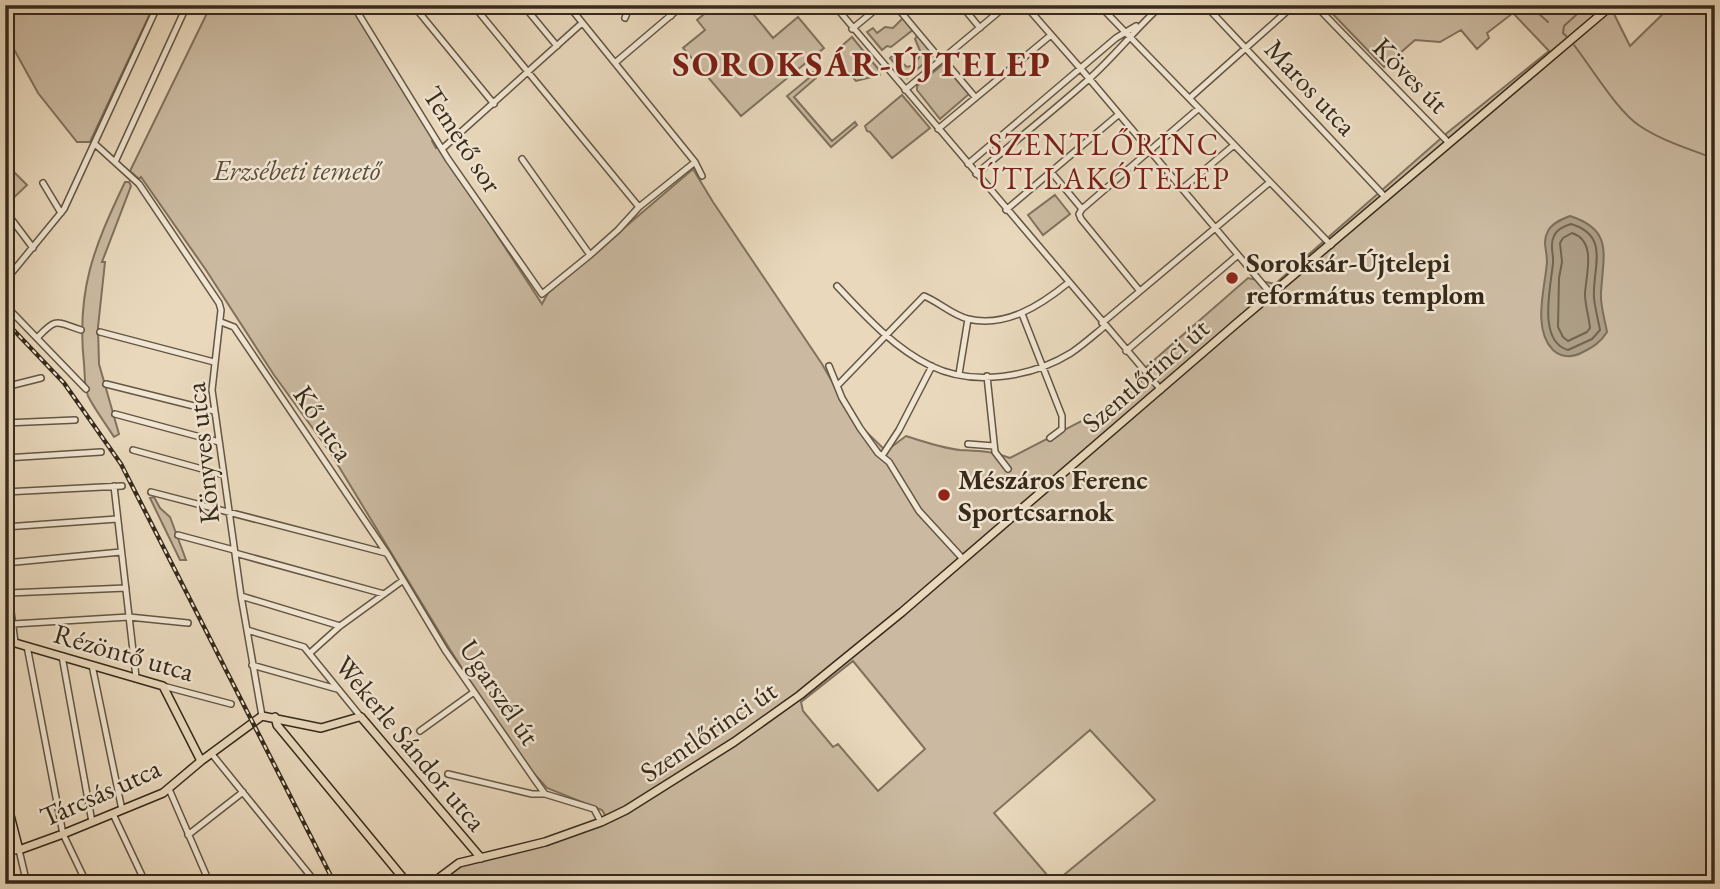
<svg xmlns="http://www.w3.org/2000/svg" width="1720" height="889" font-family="'EB Garamond',serif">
<rect width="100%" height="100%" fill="#e9d8bc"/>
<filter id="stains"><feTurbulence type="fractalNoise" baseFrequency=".00286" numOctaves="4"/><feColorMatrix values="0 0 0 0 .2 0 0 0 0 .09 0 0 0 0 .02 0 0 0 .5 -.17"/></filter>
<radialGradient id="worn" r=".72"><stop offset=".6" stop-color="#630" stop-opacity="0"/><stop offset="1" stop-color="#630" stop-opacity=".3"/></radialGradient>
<path fill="#cbbaa1" stroke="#80725e" stroke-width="2" fill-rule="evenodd" d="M5,5h149l-64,137h-13l-39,-49 -33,-60z
M211,5h141l81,132 -1,4 4,7h4l102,156 6,-11 145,-124 20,33 109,162 32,56 32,31 20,-15c18,6 36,12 54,14 18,1 33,1 50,8l97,-50 34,-26 5,-15 102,-89 27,6 172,-151 102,-82 -36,-38 -26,20 2,5 -12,11 -16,-19 -21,12 -25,-2 -31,27 -60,-62h294l-6,5 18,36 42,-41h43v879h-1277l22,-18 149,-44 -7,-12 -55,-22 -28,-31 -70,-109 -119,-196 -56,-77 -68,-105 -65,-93 -2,2 -9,-8zM853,661l72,88 -47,42 -40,-47 -5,3 -30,-36 -2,-9zM1090,730l65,70 -101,83 -60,-70z
M705,5h41l27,33 25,-21 26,31 -83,68 -58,-68 22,-18 -8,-10 12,-10z
M904,17l10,12 -23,18 -4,-1 -5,4 -15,-18 6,-4 4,5 8,-6 8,1z
M918,34l17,20 -28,24 -17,-20 3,-3 14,12 8,-2 6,-12 -6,-14z
M852,37l27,33 1,5 -24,6 -21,-23 2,-8z
M943,64l26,30 -29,25 -23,-29v-4z
M812,72l4,1v5l-22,19 38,44 23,-19 2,3 -26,22 -44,-51 22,-18 -1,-3z
M902,95l28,33 -38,30 -22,-26 -3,-1 -2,-5z
M10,168l17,17 -22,21v-33z
M125,182h4l2,4 -29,76h3l-7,65 1,37 20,70 -5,3c-8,-13 -19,-27 -26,-41 -4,-9 -3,-23 -4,-32 -8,-74 10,-117 41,-182z
M1055,195l15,19 -27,21 -15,-20z
M154,497l6,11 10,9 16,43h-6l-30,-62z"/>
<path fill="#ac9d85" stroke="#7d6f5b" stroke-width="2" d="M1570,216c44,14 33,39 31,77 -1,12 4,27 6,39 -6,10 -14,15 -24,20 -11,6 -21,6 -30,-2 -21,-21 -8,-62 -6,-88 0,-12 -5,-20 1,-31 4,-8 14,-12 22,-15z"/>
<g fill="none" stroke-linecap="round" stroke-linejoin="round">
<path stroke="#716450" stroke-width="2" d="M1571,224c40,12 21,44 23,74 1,10 4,21 6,32l-8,9 -24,11c-31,-9 -17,-64 -15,-87 1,-9 -4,-18 1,-27 3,-7 10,-10 17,-12z
M1572,233c25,8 14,41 13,61 0,11 4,23 5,34l-3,4 -19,9 -5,-4 -5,-10 1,-49 3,-16 -2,-19 3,-5z"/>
<path stroke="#7d6f5b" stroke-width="2" d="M1529,5l19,17
M1566,36l-3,-3 1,-7 23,-21
M1574,45c17,22 44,67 66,81 22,15 50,23 75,33"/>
<defs>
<path id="minor" d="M353,5l95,154 94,135 48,-39 28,-25 21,-23 56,-45
M413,5l81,99
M473,5l166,202
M523,5l34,41
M568,5l127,157 7,14
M660,5l11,11
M834,5l327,385
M895,5l46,55
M961,5l19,23
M1025,5l56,64 190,225
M1099,5l232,240
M1205,5l181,193
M1315,5l134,138
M625,18l5,-13
M852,29l29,-24
M943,59l32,38
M616,62l67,-57
M905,90l102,-85
M1192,96l102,-91
M938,129l113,-94
M95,144l44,40 80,119 2,7 -9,80 29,206 21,120
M442,149l140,-126
M522,159l68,96
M115,162l72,-157
M968,164l148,-126 20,-12
M1052,173l30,36
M976,174c38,-32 76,-62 113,-95 26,-23 47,-51 73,-74
M43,183l18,30
M1182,189l52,-44
M1082,209l116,-100
M1082,209l-3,5 2,5 58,71
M1006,210l112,-95
M12,220l21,28
M5,281l59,-72 94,-204
M837,286c28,30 57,62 94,80 43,21 101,11 140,-13 12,-8 23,-18 34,-27
M5,305l81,84
M1022,314l40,102v13l-12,9
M221,322l13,5 154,228 57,95 90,130 10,14 49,15 7,13
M1102,323l168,-141
M100,332l114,30
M38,337c19,-20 18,-15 43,-7
M1126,351l112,-96
M829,366l13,32 18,30 18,25 11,9 30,49 44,48
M959,374l9,-55
M987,376l8,76 13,17
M106,384l108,27
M839,384l85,-88c15,6 28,19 44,23 38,9 73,-14 100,-36
M5,387l36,-9
M115,414l104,28
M5,423l70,-3
M968,444l26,2
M133,450l91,25
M882,456l17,-26 33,-64
M5,458l96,-6
M114,486l22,191
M5,492l117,-6
M151,492l235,61
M5,527l112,-8
M178,535l56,15
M235,553l149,41
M5,563l116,-11
M5,567l10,75
M9,593l117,-5
M241,596l99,30
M13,624l116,-7 59,6
M247,630l57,17 57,70
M27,646l36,188 24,50
M310,653l30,-27 62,-45
M62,656l30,166
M92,665l30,145
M252,665l85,24
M163,686l68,18
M420,731l54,-39
M211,753l106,131
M448,774l84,20h13
M169,789l41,95
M113,814l33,70
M188,835l55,-43
M5,853l14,-3 8,34"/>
<path id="major" d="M5,640l158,46 38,75
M275,717l2,8 131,159
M5,796l14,54 44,-16 100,-41 38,-32 61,-45 59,12 38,-11h2l120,141
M431,884l28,-21 86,-21 56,-20 25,-12 108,-68 66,-47 102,-83 335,-289 375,-318"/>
</defs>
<use href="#minor" stroke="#635643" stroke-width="8"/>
<use href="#major" stroke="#362a1b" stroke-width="10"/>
<use href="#minor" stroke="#f1e6d3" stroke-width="5"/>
<use href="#major" stroke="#e9d8bc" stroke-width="7"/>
<defs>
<path id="rail" d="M5,321l59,62 57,81 214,420"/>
</defs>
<use href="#rail" stroke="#362a1b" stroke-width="4.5"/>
<use href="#rail" stroke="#f1e6d3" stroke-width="2" stroke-dasharray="5" stroke-linecap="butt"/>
</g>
<g fill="#8f2418" stroke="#f1e6d3" stroke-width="2.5">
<circle cx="1232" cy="278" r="7"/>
<circle cx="944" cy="495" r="7"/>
</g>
<g text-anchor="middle" stroke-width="5" stroke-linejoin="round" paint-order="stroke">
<g font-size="28" fill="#362a1b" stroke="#f1e6d3">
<text transform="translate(1411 75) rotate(45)" y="10">Köves út</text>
<text transform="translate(1311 87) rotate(47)" y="10">Maros utca</text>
<text transform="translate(463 139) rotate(57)" y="10">Temető sor</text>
<text transform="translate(1145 375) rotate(-41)" y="10">Szentlőrinci út</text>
<text transform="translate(324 423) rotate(56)" y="10">Kő utca</text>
<text transform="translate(202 453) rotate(-96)" y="10">Könyves utca</text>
<text transform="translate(124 652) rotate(16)" y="10">Rézöntő utca</text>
<text transform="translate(500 692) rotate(56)" y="10">Ugarszél út</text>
<text transform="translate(708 731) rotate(-34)" y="10">Szentlőrinci út</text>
<text transform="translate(411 743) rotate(50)" y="10">Wekerle Sándor utca</text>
<text transform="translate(100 792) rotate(-24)" y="10">Tárcsás utca</text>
</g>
<g font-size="28" font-style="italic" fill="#5b4e3c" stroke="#f1e6d3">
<text x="297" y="180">Erzsébeti temető</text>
</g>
<g font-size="28" font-weight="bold" fill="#362a1b" stroke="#f1e6d3" text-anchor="start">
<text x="1246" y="272">Soroksár-Újtelepi<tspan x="1246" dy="32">református templom</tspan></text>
<text x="958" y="489">Mészáros Ferenc<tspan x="958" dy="32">Sportcsarnok</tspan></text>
</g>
<g font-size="30" letter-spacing="2" fill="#7a1f14" stroke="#f1e6d3">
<text x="1104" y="155">SZENTLŐRINC<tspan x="1104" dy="34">ÚTI LAKÓTELEP</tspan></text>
</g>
<g font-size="35" font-weight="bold" letter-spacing="2" fill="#7a1f14" stroke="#f1e6d3">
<text x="862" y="76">SOROKSÁR-ÚJTELEP</text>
</g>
</g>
<rect width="1720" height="889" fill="none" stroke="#e9d8bc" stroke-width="28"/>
<rect x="7" y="7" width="1706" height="875" fill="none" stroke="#362a1b" stroke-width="3.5"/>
<rect x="14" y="14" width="1692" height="861" fill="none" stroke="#362a1b" stroke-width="2"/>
<rect width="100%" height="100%" filter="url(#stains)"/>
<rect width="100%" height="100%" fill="url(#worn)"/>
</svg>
